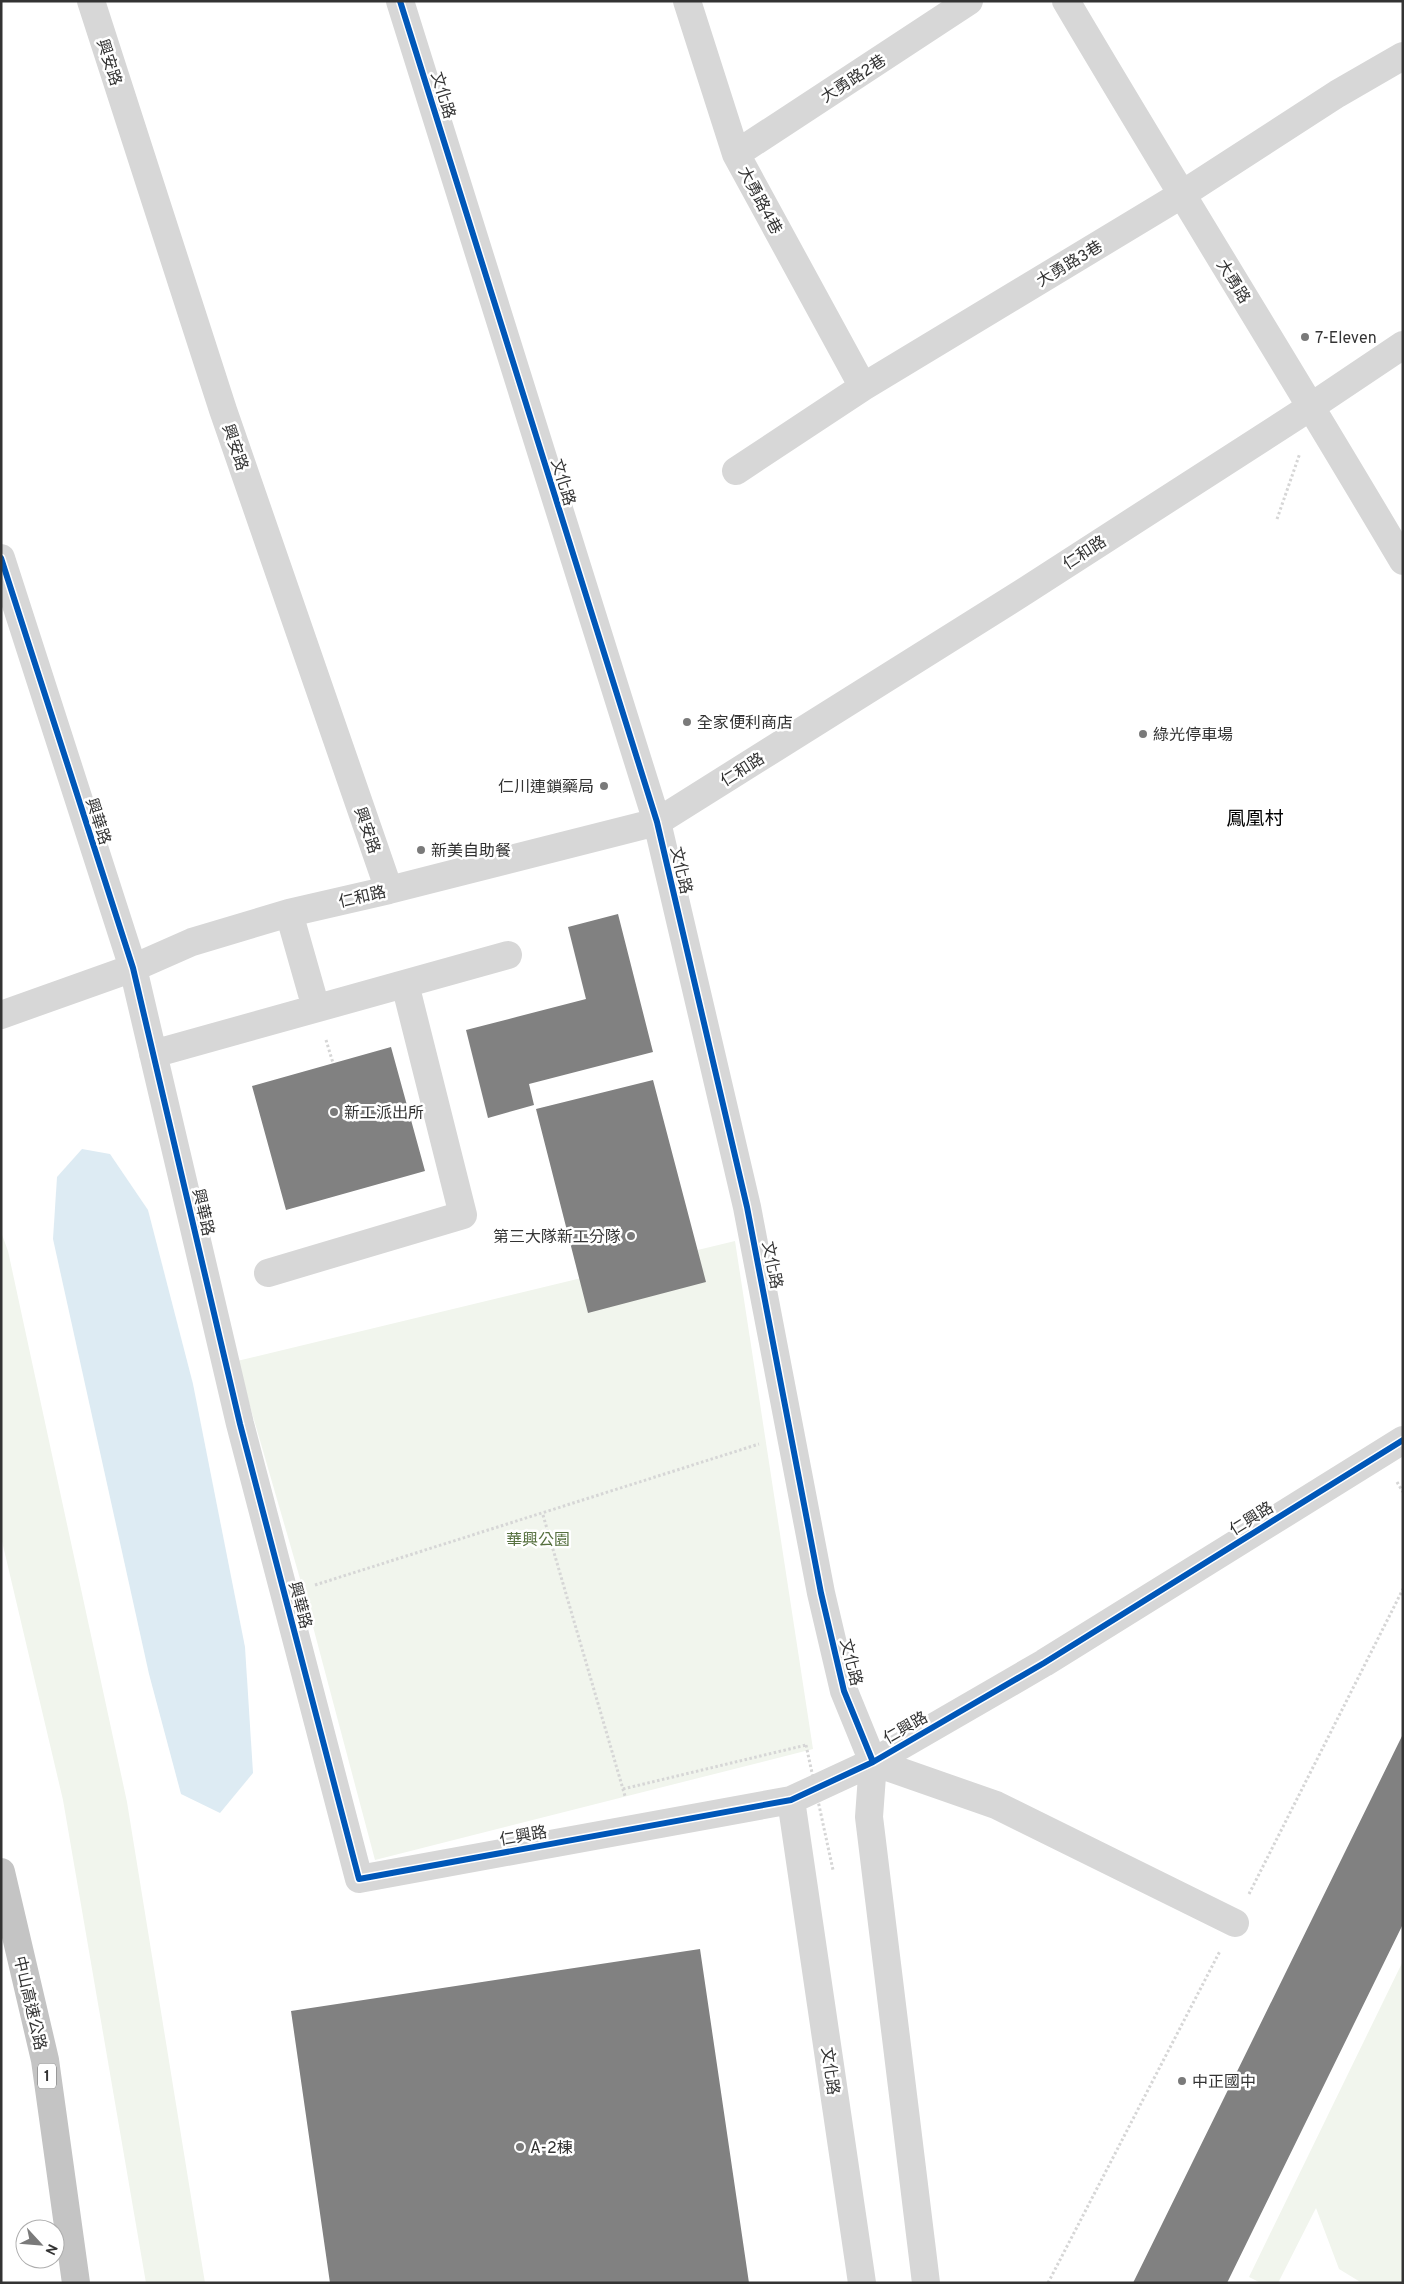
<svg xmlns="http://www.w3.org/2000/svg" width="1404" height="2284" font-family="Overpass,'Noto Sans TC',sans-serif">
<rect width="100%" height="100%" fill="#fff"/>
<path fill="#f1f5ed" d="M1,1232l7,19 119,551 78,481h-59l-83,-483 -62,-263z
M735,1241l78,508 -438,111 -72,-271 -66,-228z
M1403,1961v322h-41l-23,-14 -23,-61 -38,75h-17l-12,-6z"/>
<path fill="#ddebf3" d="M82,1149l28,5 38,56 45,174 52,263 8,126 -33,40 -39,-19 -32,-120 -96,-435 4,-62z"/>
<path fill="#818181" d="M618,914l35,138 -124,32 5,21 -46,13 -22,-88 120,-31 -18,-72z
M391,1047l34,124 -139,39 -34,-124z
M653,1080l53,202 -118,31 -52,-204z
M1403,1734v190l-176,359h-94z
M700,1949l49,334h-419l-39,-272z"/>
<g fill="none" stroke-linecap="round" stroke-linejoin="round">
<path stroke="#d6d6d6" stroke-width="3" stroke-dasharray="2.5 2.5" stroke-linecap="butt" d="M1277,519l23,-66
M326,1040l7,23
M1397,1482l6,10
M543,1515l82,281
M315,1585l444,-141
M623,1789l183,-44
M1249,1894l154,-305
M1048,2283l172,-332"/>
<path stroke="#d7d7d7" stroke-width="28" d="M91,1l132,409 166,480
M400,1l257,821 90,385 74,386 23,98 29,71 -4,55 57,466
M687,1l49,153 127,233
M1066,1c111,188 226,372 337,560
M736,154l233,-153
M736,471l127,-84 318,-192 156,-101 66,-38
M1,558l132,410 107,456 119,455 432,-79 82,-38 171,-99 359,-223
M289,913l27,95
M1,1015l132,-47 59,-26 97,-29 100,-23 268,-68 368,-231 287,-185 91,-61
M153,1054l355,-99
M268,1273l195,-58 -58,-231
M873,1762l123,43 239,118
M791,1800l71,483"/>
<path stroke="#c4c4c4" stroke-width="28" d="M1,1872l44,188 31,223"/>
<path stroke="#d6d6d6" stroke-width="3" stroke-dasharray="2.5 2.5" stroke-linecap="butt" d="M806,1745l27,125"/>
<defs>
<path id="cycleway" d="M400,1l257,821 90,385 74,386 23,98 29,71
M1,558l132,410 107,456 119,455 432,-79 82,-38 171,-99 359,-223"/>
</defs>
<use href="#cycleway" stroke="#fff" stroke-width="9"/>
<use href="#cycleway" stroke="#0057b8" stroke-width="6"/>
</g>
<g fill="#7a7a7a" stroke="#fff" stroke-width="2">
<circle cx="1305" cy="337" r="5"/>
<circle cx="687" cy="722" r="5"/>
<circle cx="1143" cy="734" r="5"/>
<circle cx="604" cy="786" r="5"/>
<circle cx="421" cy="850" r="5"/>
<circle cx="334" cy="1112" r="5"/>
<circle cx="631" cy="1236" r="5"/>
<circle cx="1182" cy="2081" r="5"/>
<circle cx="520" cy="2147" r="5"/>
</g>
<g text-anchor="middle" stroke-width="5" stroke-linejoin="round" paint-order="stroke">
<rect fill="#fff" stroke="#707070" stroke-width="1" x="38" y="2063.5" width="18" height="25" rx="4"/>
<g font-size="15" font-weight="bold" fill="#333">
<text x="47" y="2081">1</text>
</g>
<g font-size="16" fill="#333" stroke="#fff">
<text transform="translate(110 62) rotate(72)" y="6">興安路</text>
<text transform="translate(853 78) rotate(-33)" y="6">大勇路2巷</text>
<text transform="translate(444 95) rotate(73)" y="6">文化路</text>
<text transform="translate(761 200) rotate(62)" y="6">大勇路4巷</text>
<text transform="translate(1069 263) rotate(-31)" y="6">大勇路3巷</text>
<text transform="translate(1234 281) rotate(58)" y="6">大勇路</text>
<text transform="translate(236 447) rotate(71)" y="6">興安路</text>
<text transform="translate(564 482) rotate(73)" y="6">文化路</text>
<text transform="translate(1084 552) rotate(-33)" y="6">仁和路</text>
<text transform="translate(742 769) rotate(-32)" y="6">仁和路</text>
<text transform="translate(99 821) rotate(72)" y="6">興華路</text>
<text transform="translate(368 830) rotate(71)" y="6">興安路</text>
<text transform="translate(682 870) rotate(77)" y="6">文化路</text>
<text transform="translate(362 896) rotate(-13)" y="6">仁和路</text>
<text transform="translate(204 1212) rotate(77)" y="6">興華路</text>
<text transform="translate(773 1265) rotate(79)" y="6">文化路</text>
<text transform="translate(1251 1518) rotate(-32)" y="6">仁興路</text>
<text transform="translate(301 1605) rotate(75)" y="6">興華路</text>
<text transform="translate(852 1662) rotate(76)" y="6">文化路</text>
<text transform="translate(905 1727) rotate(-30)" y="6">仁興路</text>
<text transform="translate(523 1835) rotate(-10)" y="6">仁興路</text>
<text transform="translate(31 2003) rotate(77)" y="6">中山高速公路</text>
<text transform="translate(831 2071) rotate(82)" y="6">文化路</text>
</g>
<g font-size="16" fill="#333" stroke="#fff" text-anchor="start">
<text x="1315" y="343">7-Eleven</text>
<text x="697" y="728">全家便利商店</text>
<text x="1153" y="740">綠光停車場</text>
<text x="594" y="792" text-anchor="end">仁川連鎖藥局</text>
<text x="431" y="856">新美自助餐</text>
<text x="344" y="1118">新工派出所</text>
<text x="621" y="1242" text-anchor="end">第三大隊新工分隊</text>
<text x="1192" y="2087">中正國中</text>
<text x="530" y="2153">A-2棟</text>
</g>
<g font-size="16" fill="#56703f" stroke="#fff">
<text x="538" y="1545">華興公園</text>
</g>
<g font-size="19" fill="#000" stroke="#fff">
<text x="1255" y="825">鳳凰村</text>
</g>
</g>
<rect width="1404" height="2284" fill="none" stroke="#333333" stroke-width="5"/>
<g transform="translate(40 2244) rotate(116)"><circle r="24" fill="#ffffff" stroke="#adadad"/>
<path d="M0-4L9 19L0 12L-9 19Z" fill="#7a7a7a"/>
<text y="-8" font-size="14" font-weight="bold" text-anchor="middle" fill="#333333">N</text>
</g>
</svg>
